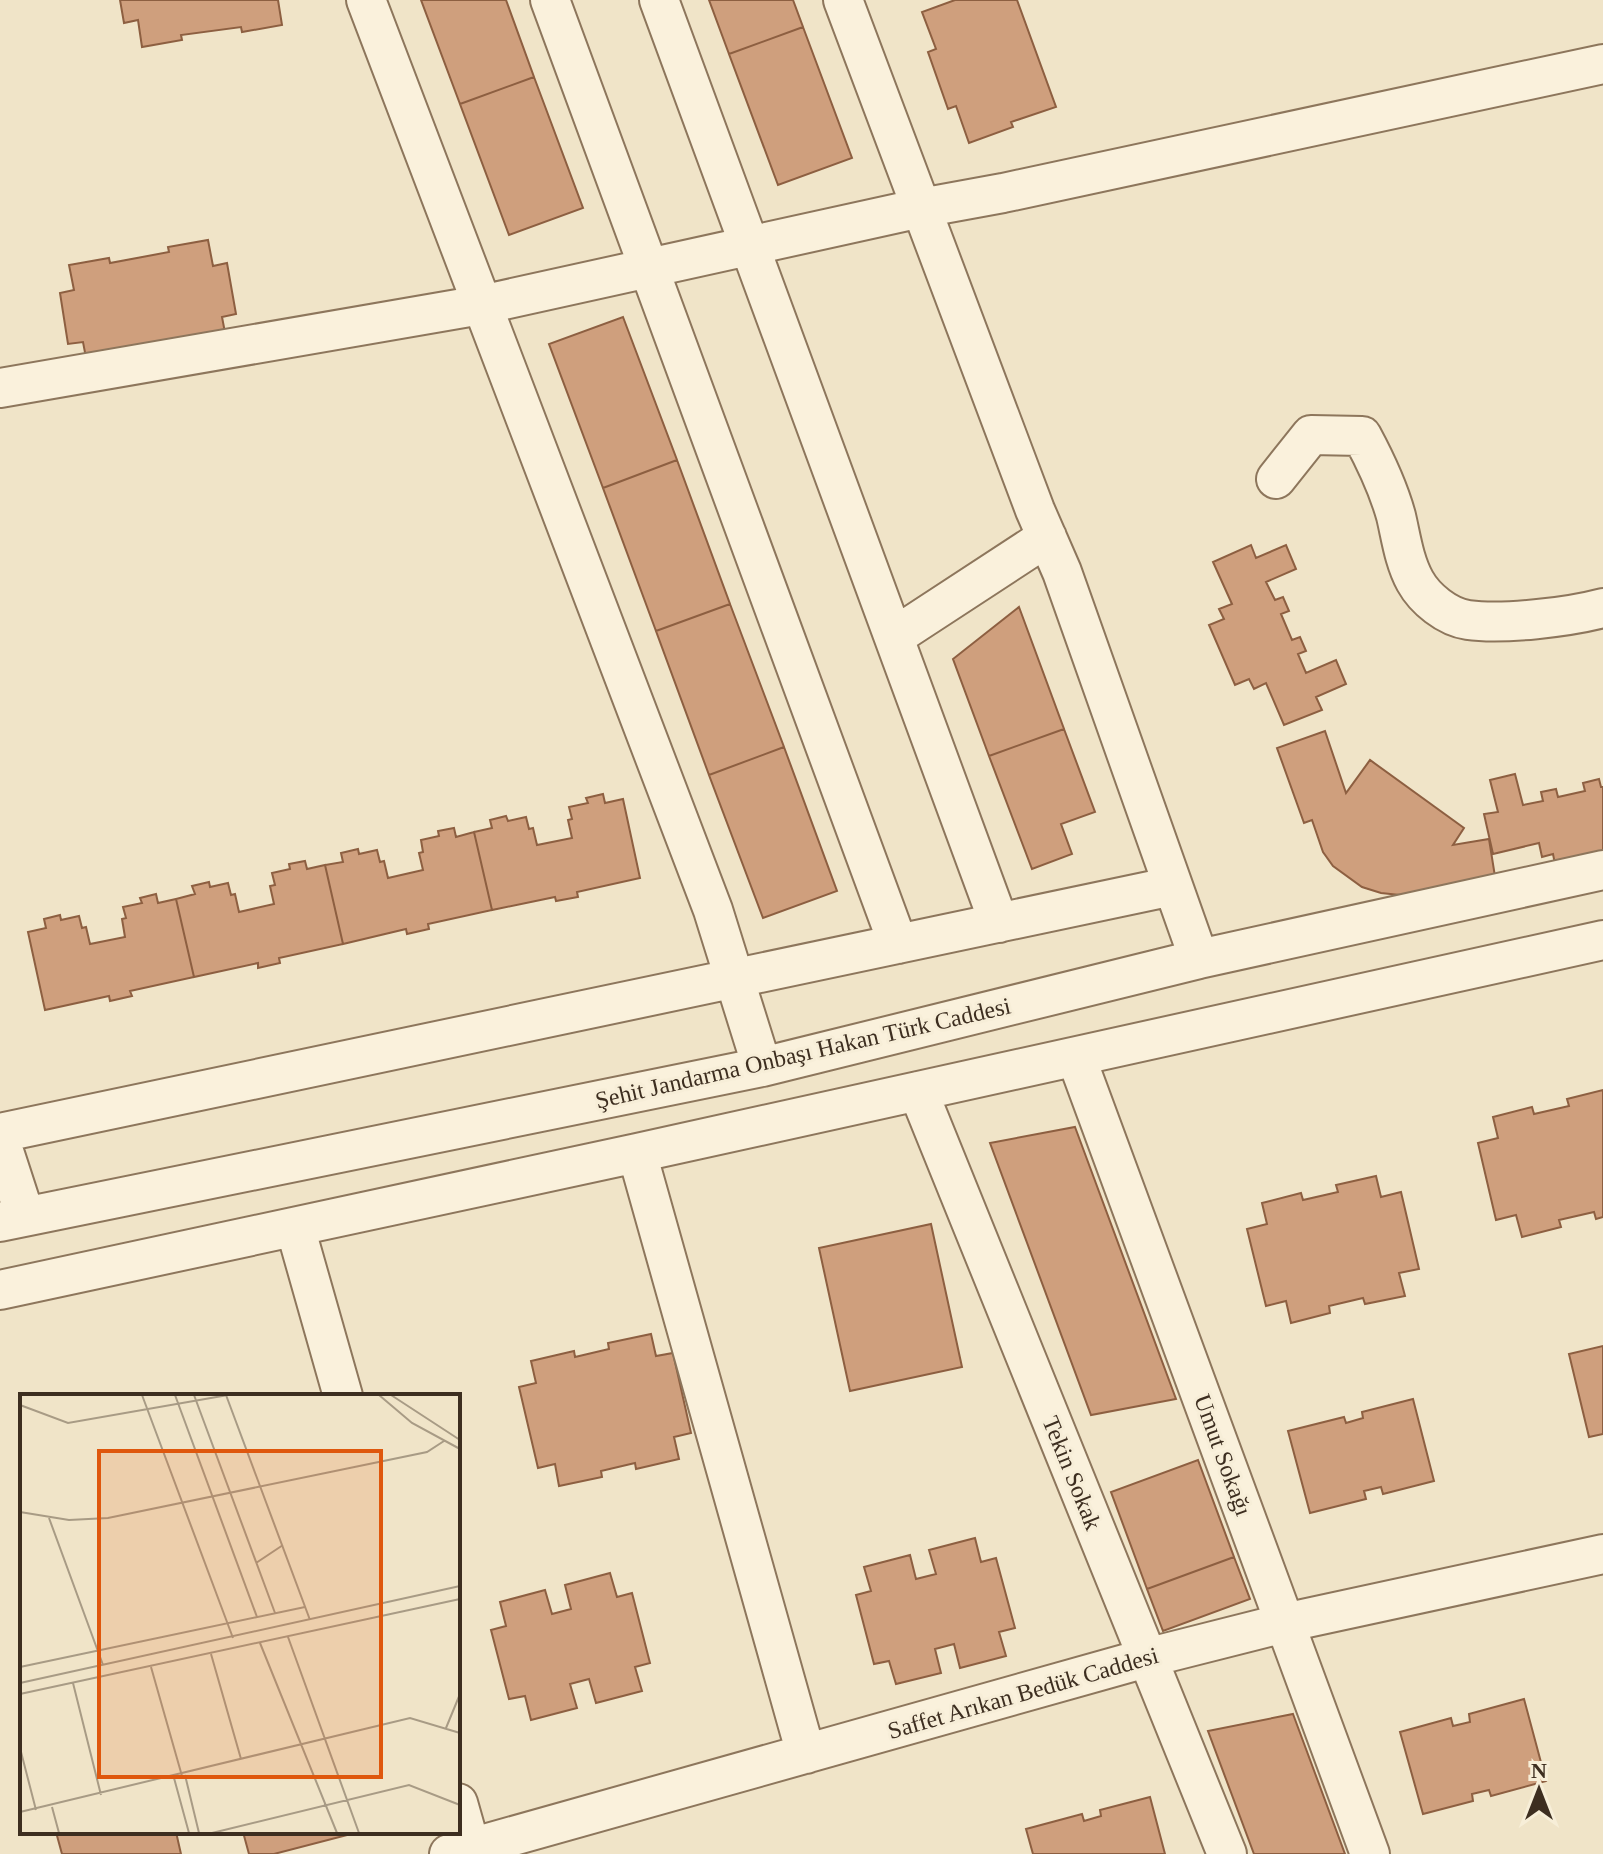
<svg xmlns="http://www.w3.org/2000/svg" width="1603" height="1854" font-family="Georgia,serif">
<rect width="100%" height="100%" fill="#f0e4c8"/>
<path fill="#cf9f7d" stroke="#8d5f41" stroke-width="2" d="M120,0h158l4,25 -40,7 -1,-5 -60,8 1,5 -40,7 -4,-27 -14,3z
M421,0h85l28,77 -74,27z
M709,0h84l10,27 -74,27z
M955,0h62l39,107 -45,15 2,5 -44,16 -13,-37 -8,3 -20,-57 8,-3 -14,-37z
M803,27l49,131 -74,27 -49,-131z
M534,77l49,131 -74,27 -49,-131z
M208,240l5,26 14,-3 9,51 -14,3 5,26 -139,25 -5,-26 -15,2 -8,-51 14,-3 -5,-25 40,-7 1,5 59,-11 -1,-5z
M623,317l54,143 -74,28 -54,-144z
M677,460l53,144 -74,27 -53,-143z
M1251,545l5,13 30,-13 10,24 -30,13 9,18 8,-3 6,14 -8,3 11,26 8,-3 6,14 -8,3 8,19 30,-13 10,24 -30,13 6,13 -38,15 -18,-42 -12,6 -5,-10 -14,6 -26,-60 15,-6 -5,-10 13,-5 -19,-42z
M730,604l54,143 -75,28 -53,-144z
M1019,607l45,122 -75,27 -36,-97z
M1064,729l31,83 -34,12 11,30 -40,15 -43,-113z
M1325,731l21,62 24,-33 94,68 -11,17 36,-6 8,50 -97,6 -19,-2 -19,-6 -29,-21 -10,-14 -11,-32 -8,3 -27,-75z
M784,747l53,144 -74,27 -54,-143z
M1515,774l8,31 20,-4 -2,-9 15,-3 2,8 27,-6 -2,-8 16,-4 2,8h2v71l-47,11 -3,-15 -11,3 -3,-14 -46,11 -9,-40 14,-2 -8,-32z
M603,794l2,9 18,-4 17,79 -63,14 1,5 -22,4 -1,-4 -63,13 -18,-78 18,-4 -2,-8 16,-4 2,5 18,-4 3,12 4,-1 4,17 35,-7 -4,-18 4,-1 -3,-12 19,-4 -2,-5z
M454,828l2,9 18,-5 18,78 -64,14 1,5 -22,5 -1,-5 -63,15 -18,-79 18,-3 -2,-9 17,-4 1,5 18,-4 3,12 4,-1 4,17 35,-8 -4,-17 4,-1 -2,-12 18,-4 -1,-5z
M305,861l2,8 18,-4 18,79 -64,14 1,5 -22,5v-5l-64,14 -18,-78 19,-5 -3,-8 17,-4 1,5 18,-4 3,12 4,-1 4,18 35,-8 -4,-18 5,-1 -3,-12 18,-4 -1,-5z
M156,894l2,9 18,-4 18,78 -64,14 2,5 -22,5 -1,-5 -64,14 -17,-78 18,-4 -2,-9 16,-4 1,5 18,-4 3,12 4,-1 4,17 35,-7 -3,-18 4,-1 -3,-11 19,-4 -2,-5z
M1603,1090v127l-7,2 -2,-7 -35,8 2,7 -39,10 -6,-22 -20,5 -18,-77 20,-5 -5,-21 39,-10 2,7 35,-8 -2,-7z
M1075,1127l101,272 -85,16 -101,-272z
M1376,1176l5,21 20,-5 18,77 -20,4 6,23 -40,8 -2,-6 -34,8 1,7 -39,10 -5,-22 -20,5 -19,-77 20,-5 -5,-21 39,-10 2,7 35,-8 -2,-7z
M931,1224l31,143 -112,24 -31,-143z
M651,1334l5,22 17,-3 18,80 -17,4 5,22 -43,10 -1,-6 -34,8 1,6 -43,9 -4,-22 -17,4 -19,-81 17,-4 -5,-22 43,-10 1,6 34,-8 -1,-6z
M1603,1346v88l-14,3 -20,-83z
M1413,1399l21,82 -51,13 -2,-7 -17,4 2,8 -56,14 -22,-82 56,-14 2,6 17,-5 -1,-6z
M1198,1460l36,97 -87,32 -36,-97z
M975,1538l6,24 15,-4 19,70 -16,4 7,24 -46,12 -6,-24 -19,5 6,24 -45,11 -7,-23 -15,3 -18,-69 15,-4 -7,-24 46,-12 6,24 20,-5 -7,-24z
M1234,1557l16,42 -87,32 -16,-42z
M610,1573l7,24 15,-4 18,70 -15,4 7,24 -46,12 -7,-24 -19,5 7,24 -46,12 -6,-24 -16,3 -18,-69 15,-4 -6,-24 45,-12 7,24 19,-5 -6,-24z
M1524,1699l22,82 -55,15 -2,-6 -17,4 1,7 -50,13 -23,-82 51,-14 2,8 17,-4 -1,-8z
M1293,1714l52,140h-91l-46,-123z
M1150,1797l15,57h-132l-7,-25 56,-15 2,7 17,-5 -1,-6z
M56,1832h120l5,22h-119z
M243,1832h111l1,1 -81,21h-25z"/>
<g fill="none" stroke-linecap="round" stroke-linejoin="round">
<defs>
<path id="minor" d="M366,0l347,910 49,157
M550,0l348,944
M659,0l340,923
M843,0l192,510 27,62 137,387
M0,388l481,-83 440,-97 82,-15 600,-129
M1276,479l35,-44 51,1c14,26 26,51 34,80 5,21 8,45 19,65 10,18 32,36 53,39 35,5 101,-3 135,-12
M894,637l153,-100
M1076,1057l294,797
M918,1091l309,763
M0,1133l1173,-247
M0,1139l25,77
M637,1153l169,601
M0,1222l762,-155 437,-108 404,-89
M295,1227l48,169
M0,1290l637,-137 966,-213
M458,1803l13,46
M449,1854l697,-196 138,-35 319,-69"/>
</defs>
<use href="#minor" stroke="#8d765c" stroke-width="42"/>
<use href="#minor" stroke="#faf1dc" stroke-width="38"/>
</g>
<g text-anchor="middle" stroke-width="6" stroke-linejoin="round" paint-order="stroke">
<g font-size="24" fill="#3d2e20" stroke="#f7eed8">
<text transform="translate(803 1053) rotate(-13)" y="8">Şehit Jandarma Onbaşı Hakan Türk Caddesi</text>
<text transform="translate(1223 1455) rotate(70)" y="8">Umut Sokağı</text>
<text transform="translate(1072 1473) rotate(68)" y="8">Tekin Sokak</text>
<text transform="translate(1023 1693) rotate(-16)" y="8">Saffet Arıkan Bedük Caddesi</text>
</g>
</g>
<g transform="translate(20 1394)">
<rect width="440" height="440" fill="#f0e4c8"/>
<path fill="none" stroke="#a89b85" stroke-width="2" d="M122,1l91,243M155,1l82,222M174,1l81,218M206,1l84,225M359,1l33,28 48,26M371,1l69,45M0,11l48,18 160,-28M0,118l49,8 39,-2 319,-66 17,-11M29,124l54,147M236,169l27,-18M268,243l71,196M240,249l77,190M191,260l30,105M0,273l285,-60M131,273l31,109M0,289l440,-97M53,289l28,112M0,300l440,-95M426,334l14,-34M0,354l16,62M165,381l14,58M154,384l15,55M32,413l7,26M0,418l390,-94 50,15M192,439l197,-48 51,20"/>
<path fill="#df570d" fill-opacity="0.15" stroke="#df570d" stroke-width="4" d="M79,57h282v326h-282z"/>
<rect width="440" height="440" fill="none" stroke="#3d2e20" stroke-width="4"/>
</g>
<g transform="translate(1539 1790)" stroke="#f7eed8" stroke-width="6" paint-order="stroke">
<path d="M0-6L14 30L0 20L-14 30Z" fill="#3d2e20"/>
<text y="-12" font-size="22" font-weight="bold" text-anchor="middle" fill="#3d2e20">N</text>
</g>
</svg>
